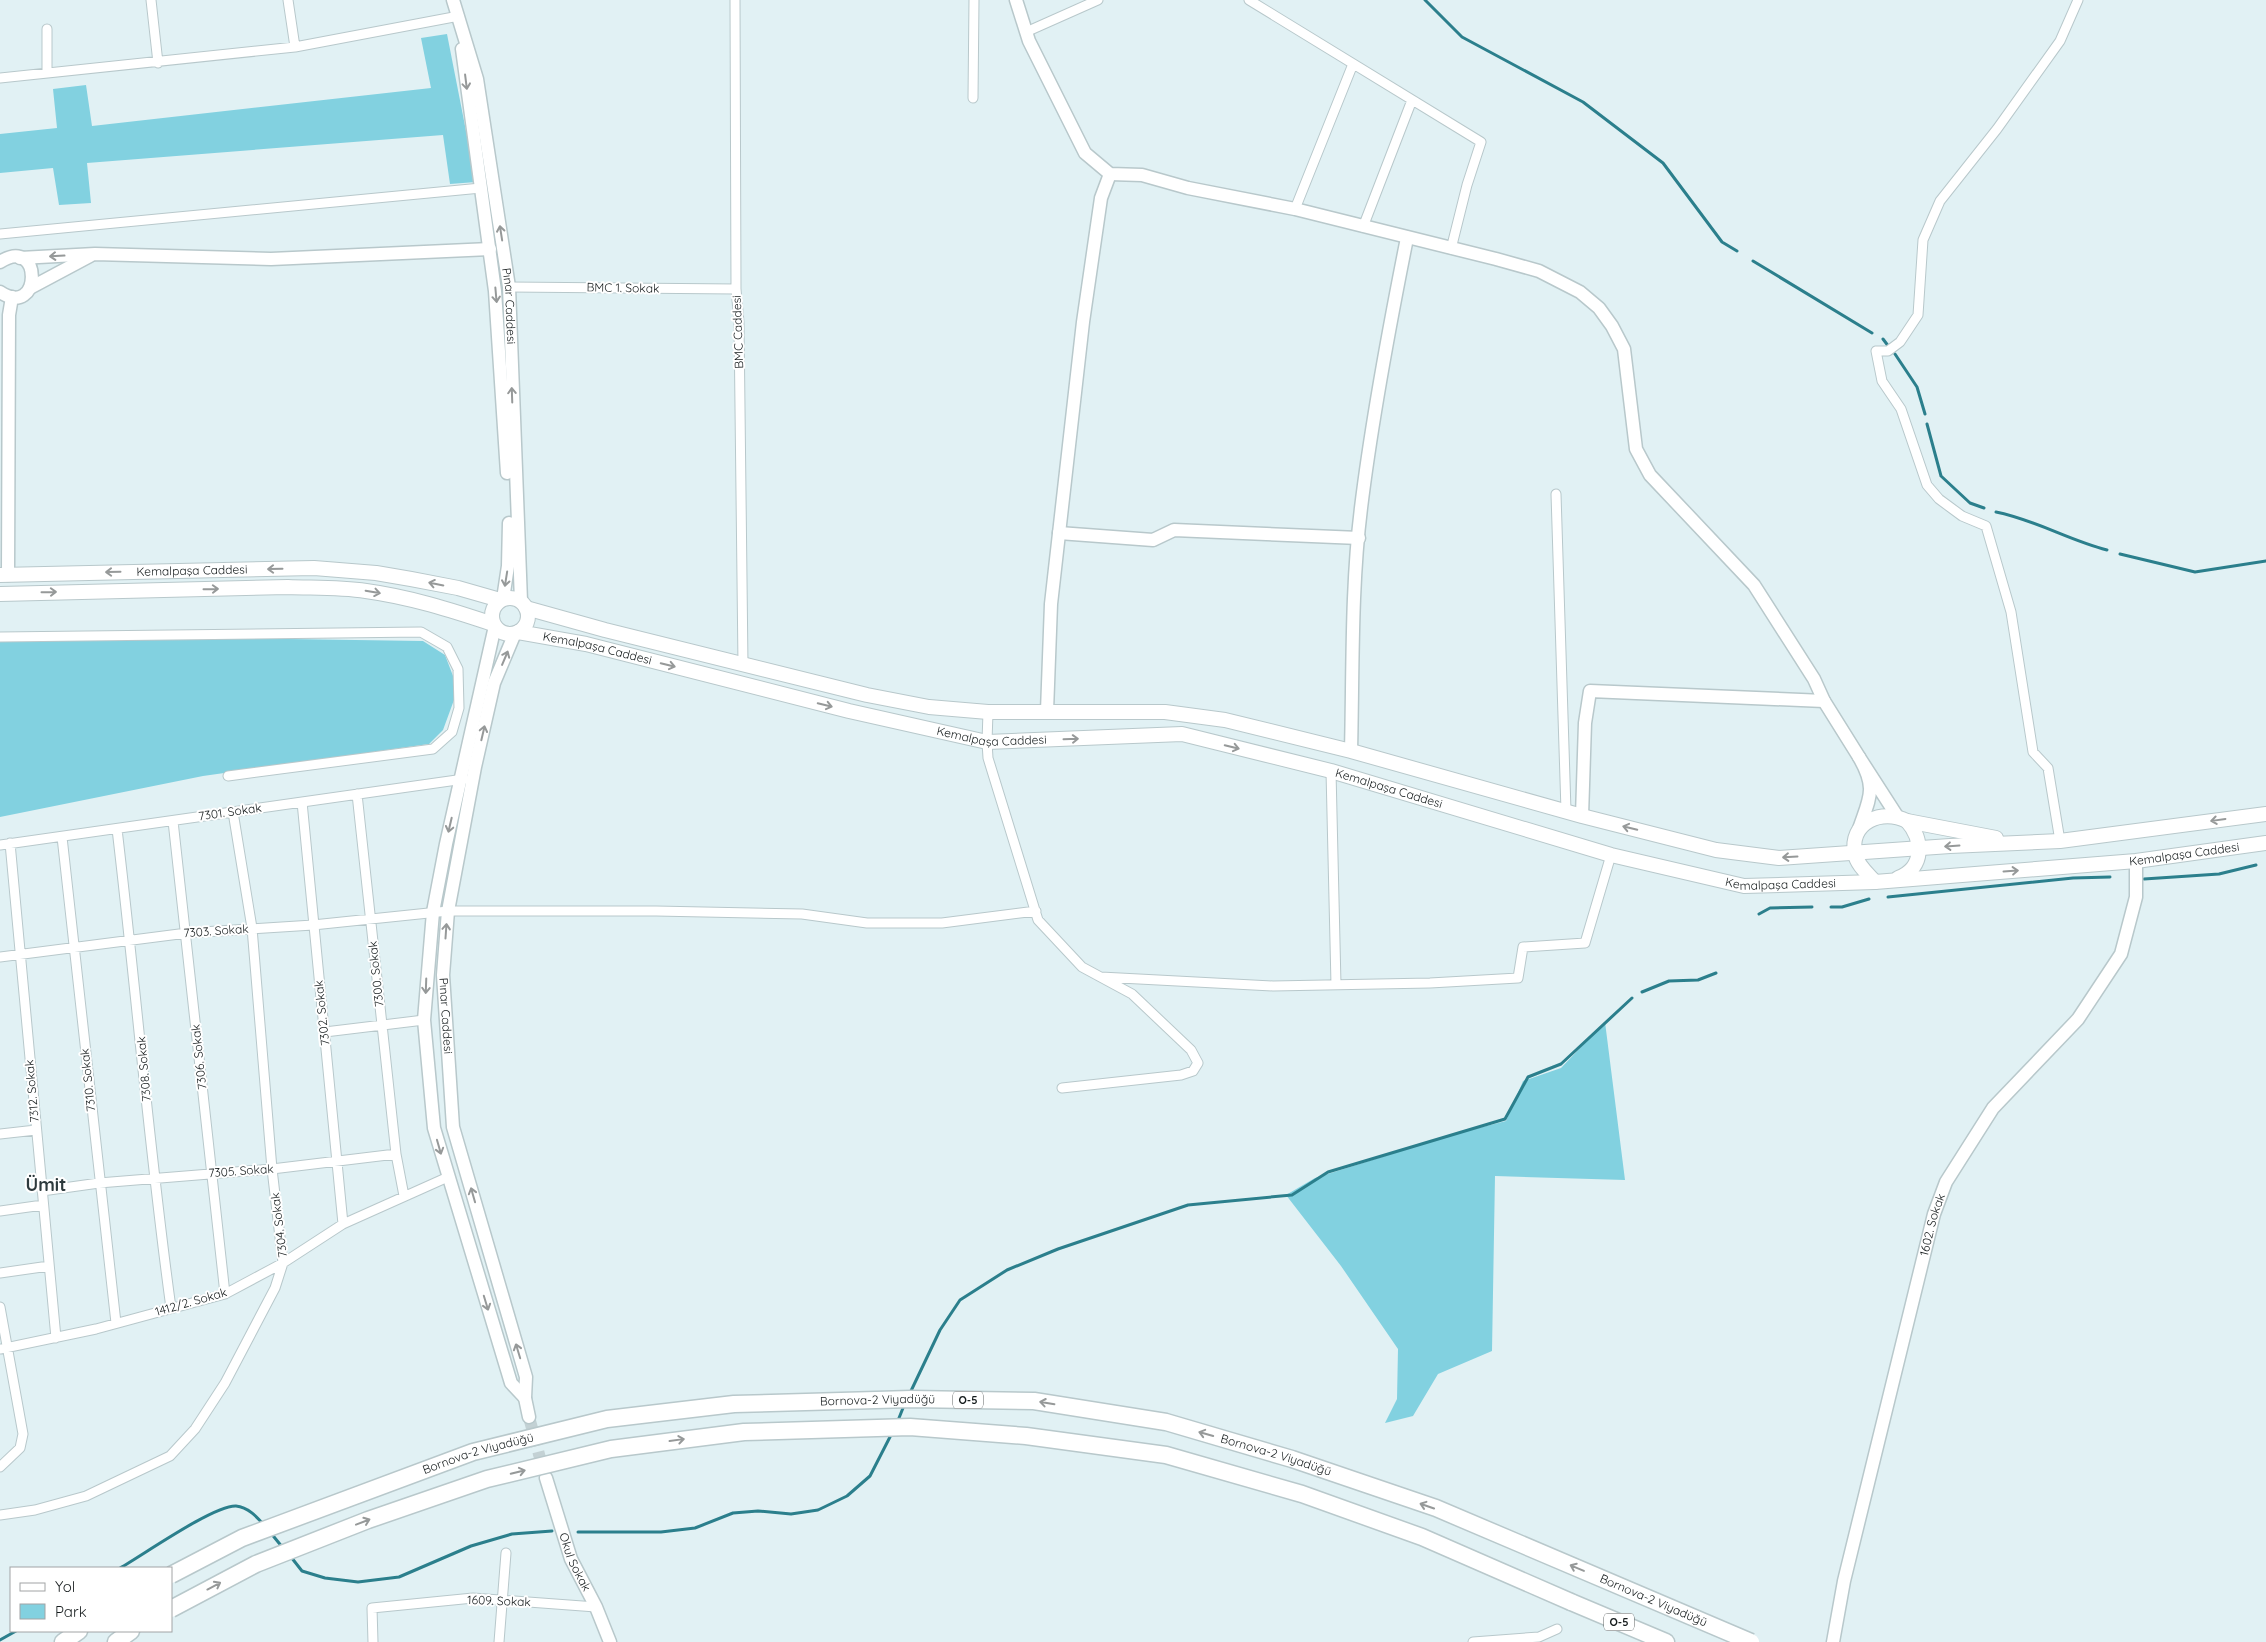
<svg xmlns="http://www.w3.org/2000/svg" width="2266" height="1642" font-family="Quicksand,sans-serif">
<rect width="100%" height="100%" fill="#e1f1f4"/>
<path fill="#82d1e0" d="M447,34l29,148 -26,2 -7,-49 -356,28 4,40 -32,2 -6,-37 -53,5v-39l57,-6 -4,-39 33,-4 6,41 339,-38 -10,-50z
M163,637l260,4 22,14 13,34 -15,41 -14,14 -226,32 -203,41v-175z
M1605,1022l20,158 -130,-4 -3,175 -54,23 -25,42 -28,7 12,-24 1,-50 -57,-83 -55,-71 29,-17 140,-44 51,-13 17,-40 38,-13z"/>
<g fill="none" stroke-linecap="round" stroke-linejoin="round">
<path stroke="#2b7f8c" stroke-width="3" d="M1425,0l37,37 121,65 80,61 59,79 15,9
M1753,261l119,72
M1883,339l6,8
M1895,354l22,33 8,27
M1927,424l14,52 29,27 14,5
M1996,512c40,8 72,28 111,38
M2120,554l75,18 71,-11
M2144,879l75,-5 37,-9
M1888,897l185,-19 37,-1
M1831,907h11l27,-8
M1759,914l11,-6 42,-1
M1642,992l27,-11 29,-1 18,-7
M910,1393l30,-63 20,-30 47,-30 51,-21 130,-44 104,-10 36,-23 177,-53 23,-42 33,-13 71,-66
M897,1423l8,-20
M270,1532l13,16
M578,1532h83l34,-4 38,-15 25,-2 33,3 27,-4 29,-14 23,-20 22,-43
M291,1557l11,14 23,7 33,4 41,-5 72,-31 41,-12 40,-3
M120,1568c23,-13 94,-63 116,-62 12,1 21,11 28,19
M0,1640l16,-9"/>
<path stroke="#c3d1d4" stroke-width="12" stroke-dasharray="12 6" stroke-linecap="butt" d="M529,1417l15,56"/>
<defs>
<path id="street" d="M151,0l7,63
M288,0l7,47
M735,0l1,289 3,33 4,343
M1249,0l232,142 -14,43 -16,64
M47,29v44
M1026,32l72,-32
M0,78l295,-31 164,-31
M973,98l1,-98
M1295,209l58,-145
M1363,227l49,-127
M0,234l481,-46
M509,287l227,2
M1556,494l10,317
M0,637l421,-5 26,15 11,22 1,39 -7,24 -19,17 -205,27
M988,712l-1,30 1,16 50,162 44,47 50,27 59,56 7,13 -5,8 -12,4 -119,13
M1331,771l5,214
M357,794l39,360
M302,802l41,422
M173,821l52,473
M117,829c19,160 32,320 54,479
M62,837l54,486
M2060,841l-12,-73 -15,-16 -22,-140 -25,-86 -24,-10 -23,-17 -12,-14 -26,-76 -19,-28 -6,-30h12l12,-9 18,-27 5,-75 17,-39 57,-72 63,-88 18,-41
M10,843l46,495
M0,845l464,-66
M0,957l187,-24 126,-8 135,-14h208l146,3 65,9h75l94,-12
M1101,977l172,9 157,-3 88,-5 5,-31 62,-4 26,-88
M325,1032l99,-12
M0,1134l36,-4
M42,1191l57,-8 173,-14 124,-15 8,42
M0,1211l43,-6
M0,1273l49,-7
M0,1307l23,127 -3,14 -20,19
M0,1349l96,-20 129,-35 58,-31 60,-39 105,-47
M0,1515l35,-5 51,-14 84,-40 25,-27 30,-46 50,-95 8,-25 -11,-94 -20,-241 -19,-116
M373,1642l-1,-34 101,-10 123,9
M499,1642l7,-89
M1473,1642l66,-5 18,-8"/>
<g id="secondary">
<path id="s1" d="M453,0l24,79 32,208 12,314"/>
<path d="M1016,0l13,41 56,112 25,21 32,1 46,13 107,21 201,50 43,12 41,21 19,16 13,18 12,23 12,100 14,26 104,110 60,94 10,22 35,56"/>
<path d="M462,49l33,242 12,182"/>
<path d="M20,258l75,-4 176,5 219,-10"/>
<path d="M0,262c43,-28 42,58 0,30"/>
<path d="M30,288l60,-32"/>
<path d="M1059,533l94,7 21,-10 185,8"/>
<path d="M8,575l1,-260 3,-18"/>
<path d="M503,599l5,-33 1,-43"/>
<path d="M495,626l-49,218 -13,68 -9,108 10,108 77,255 14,15"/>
<path id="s2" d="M515,633l-21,50 -19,84 -27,144 -5,64 10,152 73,250 -1,21 4,19"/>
<path d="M1047,711l4,-107 32,-282 18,-124 9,-24"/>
<path d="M1351,751c2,-81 0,-162 10,-243 11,-90 28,-180 46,-270"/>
<path d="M1582,816l3,-93 5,-32 234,10"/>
<path d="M1858,832c11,-34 20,-42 1,-75l38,59"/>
<path id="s3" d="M546,1478l25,81 25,48 14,35"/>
<path id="s4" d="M1833,1642l11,-61 90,-367 12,-32 47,-74 85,-89 43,-65 15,-57v-36"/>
</g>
<g id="primary">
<path id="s5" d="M0,575l314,-7 62,5 35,6 47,9 42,12"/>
<path d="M0,594l288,-7c26,1 52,0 78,4 44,6 85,19 127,33"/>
<circle cx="510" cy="616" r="18"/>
<path d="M526,608l79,22 262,65 62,12 59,5h177l60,8 126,31 231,65 134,34 63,8 171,-12 110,-5 206,-27"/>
<path id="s6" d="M518,632l68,12 263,67 138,31 195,-8 149,37 280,84 133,31 131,-4 261,-21 130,-18"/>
<path d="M1898,878c27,-10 25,-39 9,-57"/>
<path d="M1875,882c-7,-8 -18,-17 -20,-28 -6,-32 27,-46 52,-33l89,17"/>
</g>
<path id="highway" d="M1571,1602l95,40
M63,1642l16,-11
M116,1642l15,-11"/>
</defs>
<use href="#street" stroke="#b8c8cb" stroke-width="11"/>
<use href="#secondary" stroke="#b8c8cb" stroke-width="15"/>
<use href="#primary" stroke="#b8c8cb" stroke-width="16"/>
<use href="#highway" stroke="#b8c8cb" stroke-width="19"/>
<use href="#street" stroke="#fff" stroke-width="9"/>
<use href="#secondary" stroke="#fff" stroke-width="12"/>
<use href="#primary" stroke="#fff" stroke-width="14"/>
<use href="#highway" stroke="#fff" stroke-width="16"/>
<defs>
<g id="highway-bridge">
<path id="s7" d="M171,1575l71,-37 231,-86 134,-33 127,-15 177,-5 123,2 132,21 126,37 144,49 315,134"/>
<path d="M171,1609l85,-45 112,-44 119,-41 124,-30 133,-17 166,-5 116,9 140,19 136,39 120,43 149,65"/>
</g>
</defs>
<use href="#highway-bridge" stroke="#b8c8cb" stroke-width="19" stroke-linecap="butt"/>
<use href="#highway-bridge" stroke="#fff" stroke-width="16"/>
</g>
<defs><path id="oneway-shaft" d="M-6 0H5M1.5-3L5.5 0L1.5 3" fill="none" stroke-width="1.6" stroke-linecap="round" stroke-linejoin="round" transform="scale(1.25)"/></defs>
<g stroke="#969999">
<use href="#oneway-shaft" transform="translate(466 82) rotate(83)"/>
<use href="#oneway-shaft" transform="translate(501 233) rotate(-99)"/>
<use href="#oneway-shaft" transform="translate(57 256) rotate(177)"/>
<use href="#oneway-shaft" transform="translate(496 295) rotate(85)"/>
<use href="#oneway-shaft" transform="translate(512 395) rotate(-92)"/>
<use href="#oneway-shaft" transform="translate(275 569) rotate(179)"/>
<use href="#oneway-shaft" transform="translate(113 572) rotate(179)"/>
<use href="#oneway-shaft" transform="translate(506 579) rotate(99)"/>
<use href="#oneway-shaft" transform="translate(436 584) rotate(-169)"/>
<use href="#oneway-shaft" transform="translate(211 589) rotate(-1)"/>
<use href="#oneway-shaft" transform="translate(49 592) rotate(-1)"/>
<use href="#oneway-shaft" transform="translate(373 592) rotate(10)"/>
<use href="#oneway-shaft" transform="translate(505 658) rotate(-67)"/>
<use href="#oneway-shaft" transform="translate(668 665) rotate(14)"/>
<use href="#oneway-shaft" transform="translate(825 705) rotate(14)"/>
<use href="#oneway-shaft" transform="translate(483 733) rotate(-77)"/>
<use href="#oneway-shaft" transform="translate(1071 739) rotate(-2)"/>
<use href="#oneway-shaft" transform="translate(1232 747) rotate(14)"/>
<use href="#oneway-shaft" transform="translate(2218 820) rotate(172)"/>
<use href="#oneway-shaft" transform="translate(450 825) rotate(103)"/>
<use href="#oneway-shaft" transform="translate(1630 828) rotate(-166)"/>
<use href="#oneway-shaft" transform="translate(1952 846) rotate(176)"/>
<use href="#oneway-shaft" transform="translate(1790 857) rotate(177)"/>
<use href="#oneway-shaft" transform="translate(2011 871) rotate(-4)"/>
<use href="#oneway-shaft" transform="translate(446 931) rotate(-86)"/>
<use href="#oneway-shaft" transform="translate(426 986) rotate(92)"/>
<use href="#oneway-shaft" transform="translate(439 1147) rotate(74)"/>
<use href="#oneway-shaft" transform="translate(473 1195) rotate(-106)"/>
<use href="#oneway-shaft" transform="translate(486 1303) rotate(73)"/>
<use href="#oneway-shaft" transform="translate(518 1351) rotate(-107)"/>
<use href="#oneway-shaft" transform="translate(1047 1403) rotate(-171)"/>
<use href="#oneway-shaft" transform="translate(1206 1434) rotate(-164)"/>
<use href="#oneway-shaft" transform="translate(677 1440) rotate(-8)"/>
<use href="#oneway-shaft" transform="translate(518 1472) rotate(-14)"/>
<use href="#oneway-shaft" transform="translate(1427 1506) rotate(-161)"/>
<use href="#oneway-shaft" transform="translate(363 1522) rotate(-21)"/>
<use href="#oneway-shaft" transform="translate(1577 1568) rotate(-157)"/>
<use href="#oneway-shaft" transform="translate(214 1586) rotate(-28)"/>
</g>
<g text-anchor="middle" stroke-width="4" stroke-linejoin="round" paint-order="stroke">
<g fill="#fff" stroke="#5c6061" stroke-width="1">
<rect x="953" y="1391.5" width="30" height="17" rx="4"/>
<rect x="1604" y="1613.5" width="30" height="17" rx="4"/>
</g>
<g font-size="11" font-weight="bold" fill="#161c1d">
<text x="968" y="1404">O-5</text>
<text x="1619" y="1626">O-5</text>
</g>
<g font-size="12" fill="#161c1d" stroke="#fff">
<text transform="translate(623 288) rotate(1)" y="4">BMC 1. Sokak</text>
<text dy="4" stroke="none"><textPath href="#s1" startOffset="312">Pınar Caddesi</textPath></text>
<text transform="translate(738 332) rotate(-92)" y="4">BMC Caddesi</text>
<text dy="4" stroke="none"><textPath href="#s5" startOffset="192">Kemalpaşa Caddesi</textPath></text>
<text dy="4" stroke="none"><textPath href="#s6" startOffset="81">Kemalpaşa Caddesi</textPath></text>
<text dy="4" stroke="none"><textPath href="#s6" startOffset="486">Kemalpaşa Caddesi</textPath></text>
<text dy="4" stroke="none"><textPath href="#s6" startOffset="891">Kemalpaşa Caddesi</textPath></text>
<text transform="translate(230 812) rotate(-8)" y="4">7301. Sokak</text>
<text dy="4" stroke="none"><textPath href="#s6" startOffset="1701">Kemalpaşa Caddesi</textPath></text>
<text dy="4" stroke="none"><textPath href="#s6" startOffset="1296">Kemalpaşa Caddesi</textPath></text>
<text transform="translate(216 931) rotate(-4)" y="4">7303. Sokak</text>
<text transform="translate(376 974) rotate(-96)" y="4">7300. Sokak</text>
<text transform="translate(322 1013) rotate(-96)" y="4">7302. Sokak</text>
<text dy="4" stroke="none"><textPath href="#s2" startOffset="392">Pınar Caddesi</textPath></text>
<text transform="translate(199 1057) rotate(-96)" y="4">7306. Sokak</text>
<text transform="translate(144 1069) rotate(-95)" y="4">7308. Sokak</text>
<text transform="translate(88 1080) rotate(-96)" y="4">7310. Sokak</text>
<text transform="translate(32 1091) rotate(-95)" y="4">7312. Sokak</text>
<text transform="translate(241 1171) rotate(-4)" y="4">7305. Sokak</text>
<text transform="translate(279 1225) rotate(-97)" y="4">7304. Sokak</text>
<text dy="4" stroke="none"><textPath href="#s4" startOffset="429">1602. Sokak</textPath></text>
<text transform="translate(191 1302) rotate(-16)" y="4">1412/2. Sokak</text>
<text dy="4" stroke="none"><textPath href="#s7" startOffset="736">Bornova-2 Viyadüğü</textPath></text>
<text dy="4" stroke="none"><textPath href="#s7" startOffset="331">Bornova-2 Viyadüğü</textPath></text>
<text dy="4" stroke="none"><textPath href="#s7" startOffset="1141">Bornova-2 Viyadüğü</textPath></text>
<text dy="4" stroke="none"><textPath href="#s3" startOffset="89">Okul Sokak</textPath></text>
<text transform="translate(499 1601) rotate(2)" y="4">1609. Sokak</text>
<text dy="4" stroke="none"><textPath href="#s7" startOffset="1546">Bornova-2 Viyadüğü</textPath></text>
</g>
<g font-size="18" font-weight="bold" fill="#2d3a3d" stroke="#fff">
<text x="46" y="1191">Ümit</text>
</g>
</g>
<rect x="10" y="1567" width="162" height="65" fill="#ffffff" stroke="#a2a4a5"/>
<rect x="20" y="1583" width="25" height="8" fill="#ffffff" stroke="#a2a4a5"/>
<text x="55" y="1592" font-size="15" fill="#161c1d">Yol</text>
<rect x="20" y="1604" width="25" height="15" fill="#82d1e0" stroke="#a2a4a5"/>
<text x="55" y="1617" font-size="15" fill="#161c1d">Park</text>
</svg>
